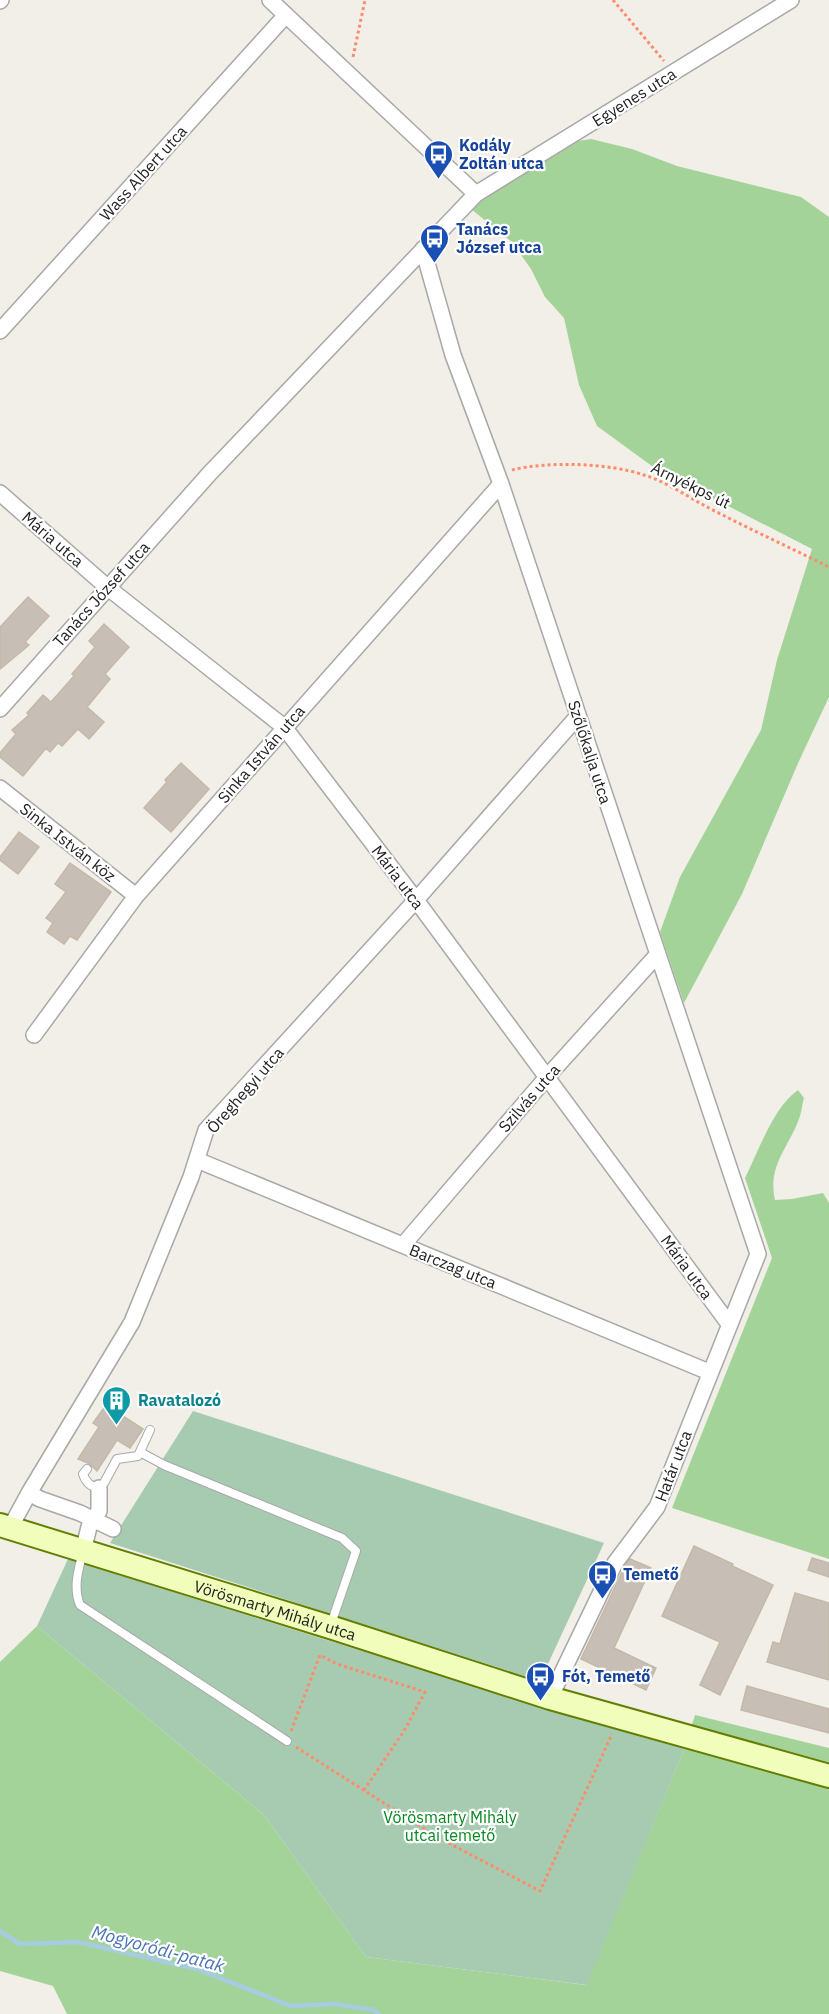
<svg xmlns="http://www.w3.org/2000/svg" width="829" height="2014" font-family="'IBM Plex Sans',sans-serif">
<rect width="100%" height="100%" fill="#f1efe7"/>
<path fill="#a4d39a" d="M591,139l41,10 45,17 124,31 28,20v480l-30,64 -57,133 -58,109 -24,-71 20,-55 81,-147 16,-70 35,-111 -156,-80 -59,-43 -18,-41 -15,-67 -19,-21 -14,-28 -19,-27 -41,-33 82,-64z
M798,1090l6,8c-2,6 -2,12 -4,18 -10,31 -33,48 -25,84l17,-1 31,-6 6,10v356l-157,-51 100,-250 -27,-80c13,-26 29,-72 53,-88z
M37,1626l227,189 102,142 220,28 99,-238 10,-32 134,33v266h-762l-14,-28 -53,-15v-309z"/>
<path fill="#a7cbb1" d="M193,1411l411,132 -64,138 -430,-138z
M68,1559l469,147 148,41 -98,238 -221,-28 -102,-142 -227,-189z"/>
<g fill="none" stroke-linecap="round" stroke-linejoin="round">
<path stroke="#a5cce1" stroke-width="4.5" d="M0,1931l20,13 58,-2 119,27 94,37 44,-2 39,6 5,4"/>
</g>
<path fill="#c7bfb6" stroke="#c4b8a8" stroke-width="1.5" d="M28,597l21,19 -24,26 4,3 -29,24v-42z
M104,624l25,23 -24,27 5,5 -23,28 17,15 -15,17 -11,-10 -16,17 -4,-3 -8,9 -4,-4 -23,28 -23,-19v-4l16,-19 -4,-4 17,-15 -2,-2 16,-18 8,7 23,-26 -2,-2 23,-27 -6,-6z
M181,763l28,26 -38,43 -27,-24 23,-26 -2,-2z
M19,832l20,15 -21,27 -18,-14v-3z
M70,863l41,29 -34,48 -7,-4 -6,8 -17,-12 6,-9 -7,-5 20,-26 -11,-8z
M106,1405l37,24 -13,19 -13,-8 -20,31 -7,-7 -12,-5 21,-32 -6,-4z
M694,1546l39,18 -1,2 41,19 -53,110 -20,-10 20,-43 -58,-26z
M812,1558l17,5v14l-21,-7z
M630,1559l21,9 -37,80 42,20 -10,22 -65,-31 44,-93z
M795,1593l34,10v77l-62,-18 6,-20 7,2z
M747,1686l82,23v24l-88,-23z"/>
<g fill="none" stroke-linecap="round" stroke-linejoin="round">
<defs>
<path id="lane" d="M140,1452l24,13 178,73 14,13 -25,73
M87,1469l-4,5c3,9 7,12 16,14l5,-5 13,-24 21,-3 12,-26
M83,1552c-5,18 -10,36 -3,53l207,136"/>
<path id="street" d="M270,0l206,194
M0,1l1,-1
M423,249l30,106 48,129 257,770 -101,253 -42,56 -65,135
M0,331l286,-316
M0,493l107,94 177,140 132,173 313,424
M0,709l210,-236 266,-279 315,-194
M0,788l136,108
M34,1035l102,-139 365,-412
M197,1160l512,212
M403,1245l144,-168 111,-123
M29,1493l11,6 40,14 33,16
M10,1528l19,-35 103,-171 59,-145 15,-47 210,-230 162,-184
M83,1551l6,-24 10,-16v-23"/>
<g id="secondary">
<path id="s1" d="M0,1525l330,102 220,71 279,78"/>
</g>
</defs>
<use href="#lane" stroke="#a8a8a8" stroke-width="10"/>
<use href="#street" stroke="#a8a8a8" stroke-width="18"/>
<use href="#secondary" stroke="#627f00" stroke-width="26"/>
<path stroke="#ff8b6a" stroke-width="3" stroke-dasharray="3 3" stroke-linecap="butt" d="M613,0l51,61
M353,57l12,-57
M512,470c36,-9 97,-7 132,5 23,7 44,22 65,33 40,21 80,39 120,59
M291,1731l29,-76 17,9 88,28 -21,39 -40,59
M296,1747l141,90 103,54 72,-157"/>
<use href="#lane" stroke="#fff" stroke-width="8"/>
<use href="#street" stroke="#fff" stroke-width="15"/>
<use href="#secondary" stroke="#f1fdba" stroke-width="22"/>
</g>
<defs>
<symbol id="bus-pin" viewBox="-11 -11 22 30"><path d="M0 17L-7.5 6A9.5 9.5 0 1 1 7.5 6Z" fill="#1a4fb4" stroke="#fff"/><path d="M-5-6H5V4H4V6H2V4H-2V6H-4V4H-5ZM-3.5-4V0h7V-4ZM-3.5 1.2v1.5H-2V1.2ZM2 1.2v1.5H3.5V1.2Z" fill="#fff"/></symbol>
<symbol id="building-pin" viewBox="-11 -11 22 30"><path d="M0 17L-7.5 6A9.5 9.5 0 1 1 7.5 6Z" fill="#0f9aa8" stroke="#fff"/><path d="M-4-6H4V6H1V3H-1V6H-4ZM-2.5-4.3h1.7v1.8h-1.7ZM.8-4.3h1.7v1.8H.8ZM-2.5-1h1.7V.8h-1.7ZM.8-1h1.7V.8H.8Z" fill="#fff"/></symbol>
</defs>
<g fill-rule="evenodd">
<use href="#bus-pin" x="422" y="138" width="33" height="45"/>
<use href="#bus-pin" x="418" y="222" width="33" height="45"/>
<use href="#building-pin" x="100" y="1384" width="33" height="45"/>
<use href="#bus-pin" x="586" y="1558" width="33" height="45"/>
<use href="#bus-pin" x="524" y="1660" width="33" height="45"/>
</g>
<g text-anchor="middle" stroke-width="4.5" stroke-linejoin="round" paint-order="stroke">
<g font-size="16" fill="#212121" stroke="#fff">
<text transform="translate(634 97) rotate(-32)" y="6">Egyenes utca</text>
<text transform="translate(143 173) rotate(-48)" y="6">Wass Albert utca</text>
<text transform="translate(691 485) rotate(26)" y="6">Árnyékps út</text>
<text transform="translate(53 539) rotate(41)" y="6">Mária utca</text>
<text transform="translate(101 594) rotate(-48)" y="6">Tanács József utca</text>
<text transform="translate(590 752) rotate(72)" y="6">Szőlőkalja utca</text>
<text transform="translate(261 754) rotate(-49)" y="6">Sinka István utca</text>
<text transform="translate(68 842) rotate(38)" y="6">Sinka István köz</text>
<text transform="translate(398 877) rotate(53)" y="6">Mária utca</text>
<text transform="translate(245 1090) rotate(-49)" y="6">Öreghegyi utca</text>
<text transform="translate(529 1098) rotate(-49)" y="6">Szilvás utca</text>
<text transform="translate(453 1266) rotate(22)" y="6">Barczag utca</text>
<text transform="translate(687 1267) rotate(54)" y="6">Mária utca</text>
<text transform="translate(673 1466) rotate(-69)" y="6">Határ utca</text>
<text dy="6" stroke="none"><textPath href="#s1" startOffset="288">Vörösmarty Mihály utca</textPath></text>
</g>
<g font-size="16" font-weight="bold" fill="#164399" stroke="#fff" text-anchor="start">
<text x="459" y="151">Kodály<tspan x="459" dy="18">Zoltán utca</tspan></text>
<text x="456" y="235">Tanács<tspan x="456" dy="18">József utca</tspan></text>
<text x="623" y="1580">Temető</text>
<text x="562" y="1682">Fót, Temető</text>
</g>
<g font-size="16" font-weight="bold" fill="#0d838f" stroke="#fff" text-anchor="start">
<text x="138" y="1406">Ravatalozó</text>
</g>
<g font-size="16" fill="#068720" stroke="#fff">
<text x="450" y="1823">Vörösmarty Mihály<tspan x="450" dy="18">utcai temető</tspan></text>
</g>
<g font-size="18" font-style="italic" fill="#4772b6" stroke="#fff">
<text transform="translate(158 1949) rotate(15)" y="6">Mogyoródi-patak</text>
</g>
</g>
</svg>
